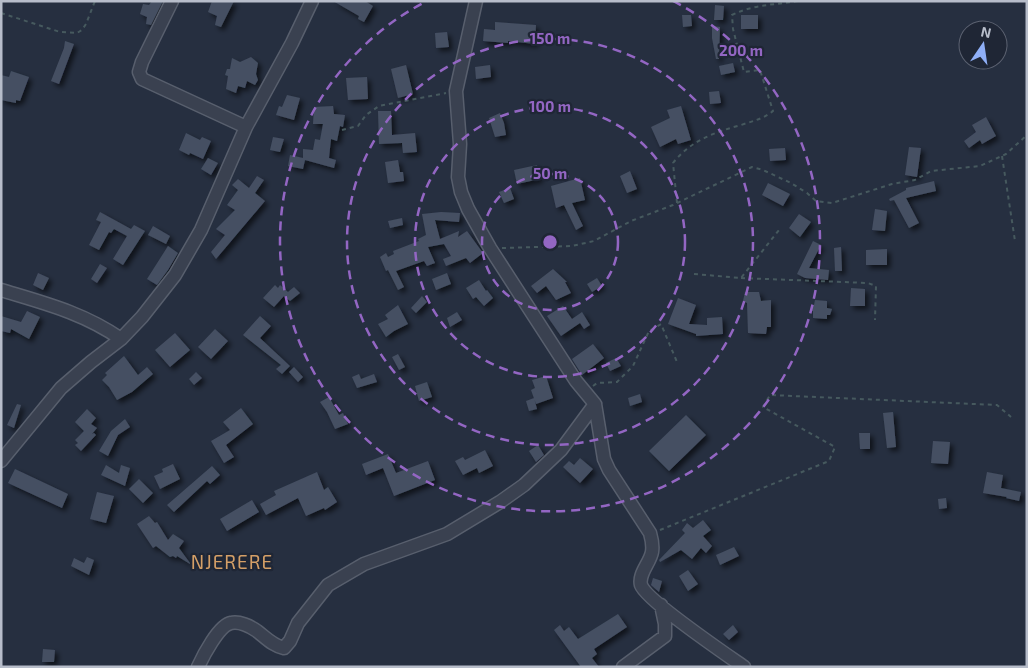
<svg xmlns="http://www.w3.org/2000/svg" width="1028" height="668" font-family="'Exo 2',sans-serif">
<defs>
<filter id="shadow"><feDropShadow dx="3.5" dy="3.5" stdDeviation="2.5" flood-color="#0009"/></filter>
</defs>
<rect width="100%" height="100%" fill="#262f40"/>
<path fill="#454f62" filter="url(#shadow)" d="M152,1h11l-12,24 -5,-1 1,-7 -7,-3 3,-10 6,1z
M212,1h22l-13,26 -6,-2 2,-9 -9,-4z
M333,1h32l8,5 -9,16 -6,-3 1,-3z
M715,5l9,1 -1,14h-9z
M682,15h9l1,11 -9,1z
M741,15h17v14h-17z
M495,22l41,3 -1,19 -27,-3v2l-25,-2 1,-12 11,1z
M712,26l8,1 -1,32h-3l-4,-21z
M447,32l2,15 -13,1 -1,-15z
M65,41l9,3 -15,40 -8,-3 13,-33z
M251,57l7,6 -2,11 2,6 -3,5 -8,-4 -2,7 -7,-2 -2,7 -10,-4 2,-13 -3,-1 2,-6h3l2,-11 8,4z
M733,63l2,9 -14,3 -2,-9z
M406,65l7,29 -15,4 -7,-29z
M490,65l1,12 -15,2 -1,-12z
M11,71l18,6 -9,24 -4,-1v3l-15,-3v-25l8,2z
M367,77l1,22 -20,1 -2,-22z
M719,91l2,12 -11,1 -1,-12z
M287,95l13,3 -6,22 -18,-5 3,-9 3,1z
M333,106l1,8 11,1 -2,12 -3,-1 -3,15 -6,-2 -2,19 7,2 -2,8 -29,-8 -2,9 -15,-3 2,-11 13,3v-9l10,1 2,-11 5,1 3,-16h-10l1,-17z
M681,106l10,34 -13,4 -2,-5 -16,8 -9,-20 19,-9 -3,-8z
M378,111h13l1,24 23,-2 2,19 -14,1 -1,-10 -23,1z
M500,113l4,10 2,12 -11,2 -6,-19z
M986,117l10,19 -14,8 -2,-4 -11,8 -5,-7 12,-9 -4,-7z
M186,133l14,7 2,-3 9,4 -8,18 -13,-6 -1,2 -10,-5z
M273,137l11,2 -4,13 -10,-2z
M909,147l12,1 -4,29 -12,-2z
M785,148l1,12 -16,1 -1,-12z
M208,158l10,5 -7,12 -10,-6z
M398,160l2,12h3l1,9 -16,2 -3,-21z
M537,165l3,14 -23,5 -3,-14z
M630,171l7,18 -10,4 -7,-17z
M257,176l7,4 -9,13 10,8 -49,58 -5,-7 14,-17 -9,-6 19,-19 -8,-5 11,-15 -6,-5 6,-6 11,9z
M580,178l5,22 -13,3 11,23 -7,4 -12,-25 -8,3 -5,-22z
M934,181l2,10 -30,7 13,25 -10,5 -15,-28 -4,1 -1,-2 17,-9v-2z
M768,183l22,11 -7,12 -21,-11z
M510,188l4,11 -10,4 -5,-11z
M875,209l12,2 -2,20 -13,-1z
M100,212l31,17 3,-4 11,6 -22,34 -10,-6 14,-23 -13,-7 -3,4 -2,-1 -10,18 -10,-5 12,-23 -5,-2z
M441,212l19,1 -1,9 -24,-2 5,19 19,-8 -1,6 9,-6 16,22 -13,10 -4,-5 -20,8 -3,-7 8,-3 -7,-12 -16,3 7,16 -8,3 -3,-5 -28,10 8,16 -6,3 -10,-20 -2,1 -6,-14 6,-4 2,4 6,-3 -1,-3 26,-10 -1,-2 8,-4 -4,-21z
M799,214l12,8 -11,15 -11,-9z
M402,218l1,7 -13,3 -2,-7z
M153,226l17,10 -4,8 -18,-9z
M813,241l8,4 -12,23 20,2 -1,10 -23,-2 -8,-4z
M168,246l10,7 -10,17 -11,15 -10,-6z
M841,247l1,24h-7l-1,-23z
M887,249v16h-21v-15z
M100,264l7,4 -10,15 -6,-4z
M553,269l14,13h-2l6,11 -15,7 -10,-14 -9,7 -6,-7z
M38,273l11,5 -6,12 -10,-5z
M447,273l4,11 -15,6 -4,-11z
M597,278l5,8 -10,6 -5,-8z
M479,280l7,11 1,-1 6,8 -9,8 -8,-9 -3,2 -7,-11z
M275,285l3,3 2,-3 8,7 6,-5 6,6 -10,8 -6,-5 -10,11 -11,-9z
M851,288l14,1v17h-15z
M745,292h14l2,9 10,-1v27h-4l-1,7 -18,-1 -1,-30 -4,-2z
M422,296l5,6 -11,11 -5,-5z
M678,298l18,7 -7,19 18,1v-7l15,-1 1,17 -27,2v-2l-28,-10z
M815,300l12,1v7l5,1 -2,6h-3v4l-14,-1v-7h-3l2,-6h2z
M398,305l10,19 -14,7 -8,6 -8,-13 10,-5 -3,-4z
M563,306l9,13 10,-7 8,13 -6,4 -4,-6 -19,13 -14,-20z
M27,311l13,6 -11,22 -18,-10 -1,4 -9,-2v-15l20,6z
M457,312l5,8 -12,7 -3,-9z
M260,316l11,10 -11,12 30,28 -8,8 -6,-5 5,-4 -38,-30z
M215,329l13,12 -17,18 -13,-12z
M175,333l15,17 -20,17 -15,-17z
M593,344l11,14 -22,17 -10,-16z
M398,354l7,13 -6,3 -7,-13z
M124,356l14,19 9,-8 6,7 -21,18 -15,8 -8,-13 -7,-7 5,-5 -2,-2z
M616,358l5,8 -11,5 -4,-8z
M294,367l9,10 -5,5 -9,-10z
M196,372l6,6 -8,7 -5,-6z
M359,374l2,5 13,-5 3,8 -20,6 -5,-11z
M546,376l7,22 -17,6 -5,-14 4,-2 -3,-8z
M427,382l5,15 -13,4 -4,-15z
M640,394l2,8 -12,4 -2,-8z
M329,397l10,18 4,-2 5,11 -13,5 -8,-17 -7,-10z
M534,398l3,11 -8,2 -3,-10z
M17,404l4,1 -7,23 -7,-3z
M241,408l12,16 -27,21 8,12 -10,6 -13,-22 19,-11 -7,-8z
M87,409l9,9 -5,6 6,4 -5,6 2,-1 2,2 -15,16 -6,-6 3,-2 -3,-3 9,-9 -9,-9z
M893,412l3,35 -9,1 -4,-35z
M686,415l20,20 -37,36 -20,-20z
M125,419l5,8 -12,8 -10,21 -9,-5 12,-20z
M859,433h11v16h-10z
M933,441l17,1 -2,22 -17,-1z
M538,445l6,10 -8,7 -7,-11z
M485,450l8,16 -14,7 -2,-5 -14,7 -8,-14 8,-4 2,3z
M388,454l8,19 32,-12 7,19 -41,16 -11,-28 -17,7 -4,-11z
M580,458l13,11 -13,14 -17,-16 6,-6 5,4z
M173,464l7,15 -20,10 -6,-13 9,-4 -1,-3z
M106,465l13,8 2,-8 9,3 -5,18 -24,-11z
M212,466l8,9 -10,9 -3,-3 -33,31 -7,-7z
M15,469l53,25 -6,14 -54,-25z
M317,472l7,18 4,-3 9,15 -12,8 -1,-2 -18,8 -8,-18 -32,17 -6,-11 16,-9 -2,-4z
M987,472l16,3 -2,13 20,4 -2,9 -13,-3 1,-1 -24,-4z
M139,479l14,14 -10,10 -14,-14z
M97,492l17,4 -8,27 -16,-4z
M946,498l1,10 -8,1 -1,-10z
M252,500l7,12 -32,19 -7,-12z
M149,516l6,7 2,-1 11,18 5,-6 11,7 -5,7 11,15v1l-13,-8 -1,2 -3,-2 -3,1 -14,-11 -3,2 -16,-24z
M703,520l8,10 -8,6 9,10 -6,7 -5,-5 -9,11 -11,-9 -21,12 -1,-2 26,-27 -3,-3 5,-7 6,5z
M734,547l5,9 -19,9 -4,-10z
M87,557l7,3 -5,15 -18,-9 3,-8 10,5z
M688,570l10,14 -10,7 -9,-15z
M653,578l9,3 -3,11 -8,-7z
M618,614l9,13 -33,22 3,5 -5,4 7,9h-18l-27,-37 6,-5 4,6 5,-4 9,12z
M733,625l5,7 -9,8 -6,-6z
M43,649l12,1 -1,12h-12z"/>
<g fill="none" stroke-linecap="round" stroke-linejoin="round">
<defs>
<path id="minor" d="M172,1l-30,61 -3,10 3,7 104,48
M1,290c43,13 83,23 120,49
M595,404l9,55 5,11 41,63c2,7 3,13 2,19 -2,11 -14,22 -11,33 5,15 86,70 103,82
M1,461l60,-73 30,-26 30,-23 21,-22 33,-42 26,-45 45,-103 46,-84 20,-42
M198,667c5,-11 21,-42 33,-44 8,-2 19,3 26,8 8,6 16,15 27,17l6,-7 8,-18 30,-38 36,-21 83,-30 53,-32 24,-17 37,-35 34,-46 -19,-23 -86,-133 -22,-39 -7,-17 -3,-15 2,-33 -4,-53 20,-90
M623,667l42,-31v-12l-4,-19"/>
</defs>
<use href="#minor" stroke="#585f6d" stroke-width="15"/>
<path stroke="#46595e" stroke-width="2" stroke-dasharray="4 4" stroke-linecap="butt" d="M1,13l59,19 17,1 5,-3 4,-6 9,-23
M342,130l16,-4 8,-11 13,-9 67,-13
M1002,156l13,85
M677,203l-4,-40c17,-22 42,-31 68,-38 12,-4 22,-6 32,-14l-13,-41 -16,2 -11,-43 -1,-14c22,-11 43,-10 66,-14
M502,248l70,-2 22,-5 37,-20 42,-16 79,-38 11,3 28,13 16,10 9,8 16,2 60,-19 23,-4 16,-9 49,-5 26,-12 21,-19
M694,274l47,4 38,-48
M741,278l127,5 8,3 -1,34
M593,386l4,-3 20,-1 16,-16 16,-35 12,-7 16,38
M660,530l169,-69 6,-14 -72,-40 7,-12 227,10 14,12"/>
<use href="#minor" stroke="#3a4150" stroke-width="12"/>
</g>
<g fill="none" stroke="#9366c3" stroke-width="2.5" stroke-dasharray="9 6">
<circle cx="550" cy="242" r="68"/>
<circle cx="550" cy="242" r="135"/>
<circle cx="550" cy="242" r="203"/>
<path d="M673 1A270 270 0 1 1 427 1"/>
</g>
<g text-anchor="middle" stroke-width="4.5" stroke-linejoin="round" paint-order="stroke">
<g font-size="19" letter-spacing="1" fill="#d49f67" stroke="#1f2635">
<text x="232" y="569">NJERERE</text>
</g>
</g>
<circle cx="550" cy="242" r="8" fill="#9366c3" stroke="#1f2635" stroke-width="2.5"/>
<g font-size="15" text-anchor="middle" font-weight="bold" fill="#9366c3" stroke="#1f2635" stroke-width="4.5" stroke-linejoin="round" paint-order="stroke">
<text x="550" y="44">150 m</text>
<text x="741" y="56">200 m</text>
<text x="550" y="112">100 m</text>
<text x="550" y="179">50 m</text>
</g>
<rect width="1028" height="668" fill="none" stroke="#b7bdca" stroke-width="5"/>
<g transform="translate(983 45) rotate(13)"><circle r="24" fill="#1f2635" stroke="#5c6271"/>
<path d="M0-4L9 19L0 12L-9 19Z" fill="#8faff7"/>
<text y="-8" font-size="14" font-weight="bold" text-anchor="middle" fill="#b7bdca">N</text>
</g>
</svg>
